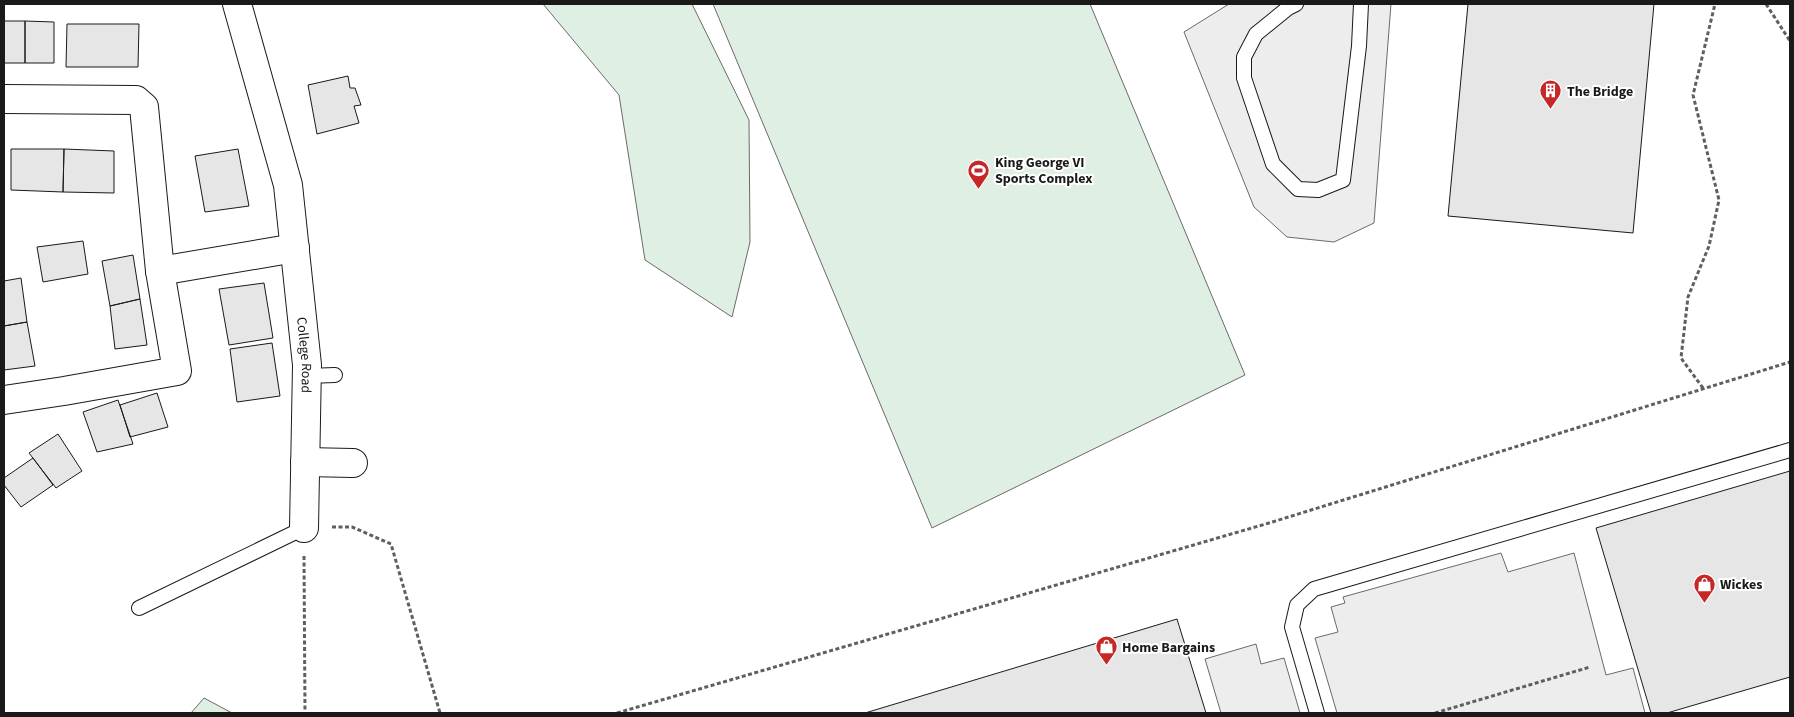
<svg xmlns="http://www.w3.org/2000/svg" width="1794" height="717" font-family="'Source Sans 3',sans-serif">
<rect width="100%" height="100%" fill="#fff"/>
<path fill="#e0efe3" stroke="#6a6a6a" d="M543,4h149l57,116 1,122 -18,75 -87,-57 -26,-165z
M713,4h377l155,371 -313,153z
M204,698l28,15h-41z"/>
<path fill="#ededed" stroke="#6a6a6a" d="M1229,4h162l-17,219 -40,19 -47,-5 -33,-30 -70,-175z
M1501,553l7,19 66,-19 32,122 27,-7 12,45h-308l-22,-75 23,-6 -7,-25 14,-4 -2,-6z
M1256,644l5,20 23,-6 16,55h-79l-16,-54z"/>
<path fill="#e6e6e6" stroke="#1a1a1a" d="M1468,4h186l-21,229 -185,-17z
M4,21h21v42h-21z
M25,21l29,1v41h-29z
M67,24h72l-1,43h-72z
M348,76l2,12h5l6,17 -7,1 5,17 -42,11 -9,-49z
M11,149h53l-1,43 -52,-2z
M64,149l50,2v42l-51,-1z
M238,149l11,57 -44,6 -10,-56z
M83,241l5,33 -45,8 -6,-35z
M133,255l7,44 -30,7 -8,-45z
M21,278l6,44 -23,4v-45z
M264,283l9,55 -44,7 -10,-56z
M140,299l7,46 -32,4 -5,-43z
M27,322l8,44 -31,4v-44z
M272,343l8,53 -43,6 -7,-53z
M157,393l11,34 -38,10 -10,-32z
M118,400l15,44 -36,8 -14,-40z
M58,434l24,37 -26,17 -27,-35z
M33,458l20,27 -32,22 -17,-22v-7z
M1790,471v206l-123,36h-16l-55,-185z
M1177,619l29,94h-341z"/>
<g fill="none" stroke-linecap="round" stroke-linejoin="round">
<defs>
<path id="service" d="M1296,4l-8,4 -32,26 -12,23v21l29,86 25,25 20,1 25,-10 16,-134 2,-42
M307,376l28,-1
M139,608l165,-80
M1317,713l-25,-86 5,-22 17,-16 476,-139"/>
<g id="minor">
<path id="s1" d="M237,4l51,181 19,180 -3,163"/>
<path d="M4,99l132,1 8,7 16,164 17,100 -113,20 -60,9"/>
<path d="M160,271l135,-23"/>
<path d="M305,462l48,1"/>
</g>
</defs>
<use href="#service" stroke="#1a1a1a" stroke-width="16"/>
<use href="#minor" stroke="#1a1a1a" stroke-width="30"/>
<path stroke="#5f5f5f" stroke-width="3" stroke-dasharray="4 2.5" stroke-linecap="butt" d="M1766,4l24,37
M1703,388l-22,-30 7,-61 21,-51 10,-46 -26,-105 22,-91
M332,527h20l39,17 49,169
M304,556l1,157
M617,713l652,-190 521,-161
M1435,713l155,-46"/>
<use href="#service" stroke="#fff" stroke-width="14"/>
<use href="#minor" stroke="#fff" stroke-width="28"/>
</g>
<defs>
<symbol id="building-pin" viewBox="-11 -11 22 30"><path d="M0 17L-7.5 6A9.5 9.5 0 1 1 7.5 6Z" fill="#c62828" stroke="#fff"/><path d="M-4-6H4V6H1V3H-1V6H-4ZM-2.5-4.3h1.7v1.8h-1.7ZM.8-4.3h1.7v1.8H.8ZM-2.5-1h1.7V.8h-1.7ZM.8-1h1.7V.8H.8Z" fill="#fff"/></symbol>
<symbol id="stadium-pin" viewBox="-11 -11 22 30"><path d="M0 17L-7.5 6A9.5 9.5 0 1 1 7.5 6Z" fill="#c62828" stroke="#fff"/><path d="M0-5a6.5 5 0 1 0 0 10a6.5 5 0 1 0 0-10ZM-3.5-1.8h7v3.6h-7Z" fill="#fff"/></symbol>
<symbol id="shop-pin" viewBox="-11 -11 22 30"><path d="M0 17L-7.5 6A9.5 9.5 0 1 1 7.5 6Z" fill="#c62828" stroke="#fff"/><path d="M-5-2.5h2.3a2.7 3.5 0 0 1 5.4 0H5L5.5 6h-11ZM-1.5-2.5h3a1.5 2.3 0 0 0-3 0Z" fill="#fff"/></symbol>
</defs>
<g fill-rule="evenodd">
<use href="#building-pin" x="1538" y="78" width="25" height="34"/>
<use href="#stadium-pin" x="966" y="158" width="25" height="34"/>
<use href="#shop-pin" x="1692" y="572" width="25" height="34"/>
<use href="#shop-pin" x="1094" y="634" width="25" height="34"/>
</g>
<g text-anchor="middle" stroke-width="4" stroke-linejoin="round" paint-order="stroke">
<g font-size="14" font-weight="bold" fill="#1a1a1a" stroke="#fff" text-anchor="start">
<text x="1567" y="96">The Bridge</text>
<text x="995" y="167">King George VI<tspan x="995" dy="16">Sports Complex</tspan></text>
<text x="1720" y="589">Wickes</text>
<text x="1122" y="652">Home Bargains</text>
</g>
<g font-size="14" fill="#1a1a1a" stroke="#fff">
<text dy="5" stroke="none"><textPath href="#s1" startOffset="359">College Road</textPath></text>
</g>
</g>
<rect width="1794" height="717" fill="none" stroke="#1a1a1a" stroke-width="10"/>
</svg>
